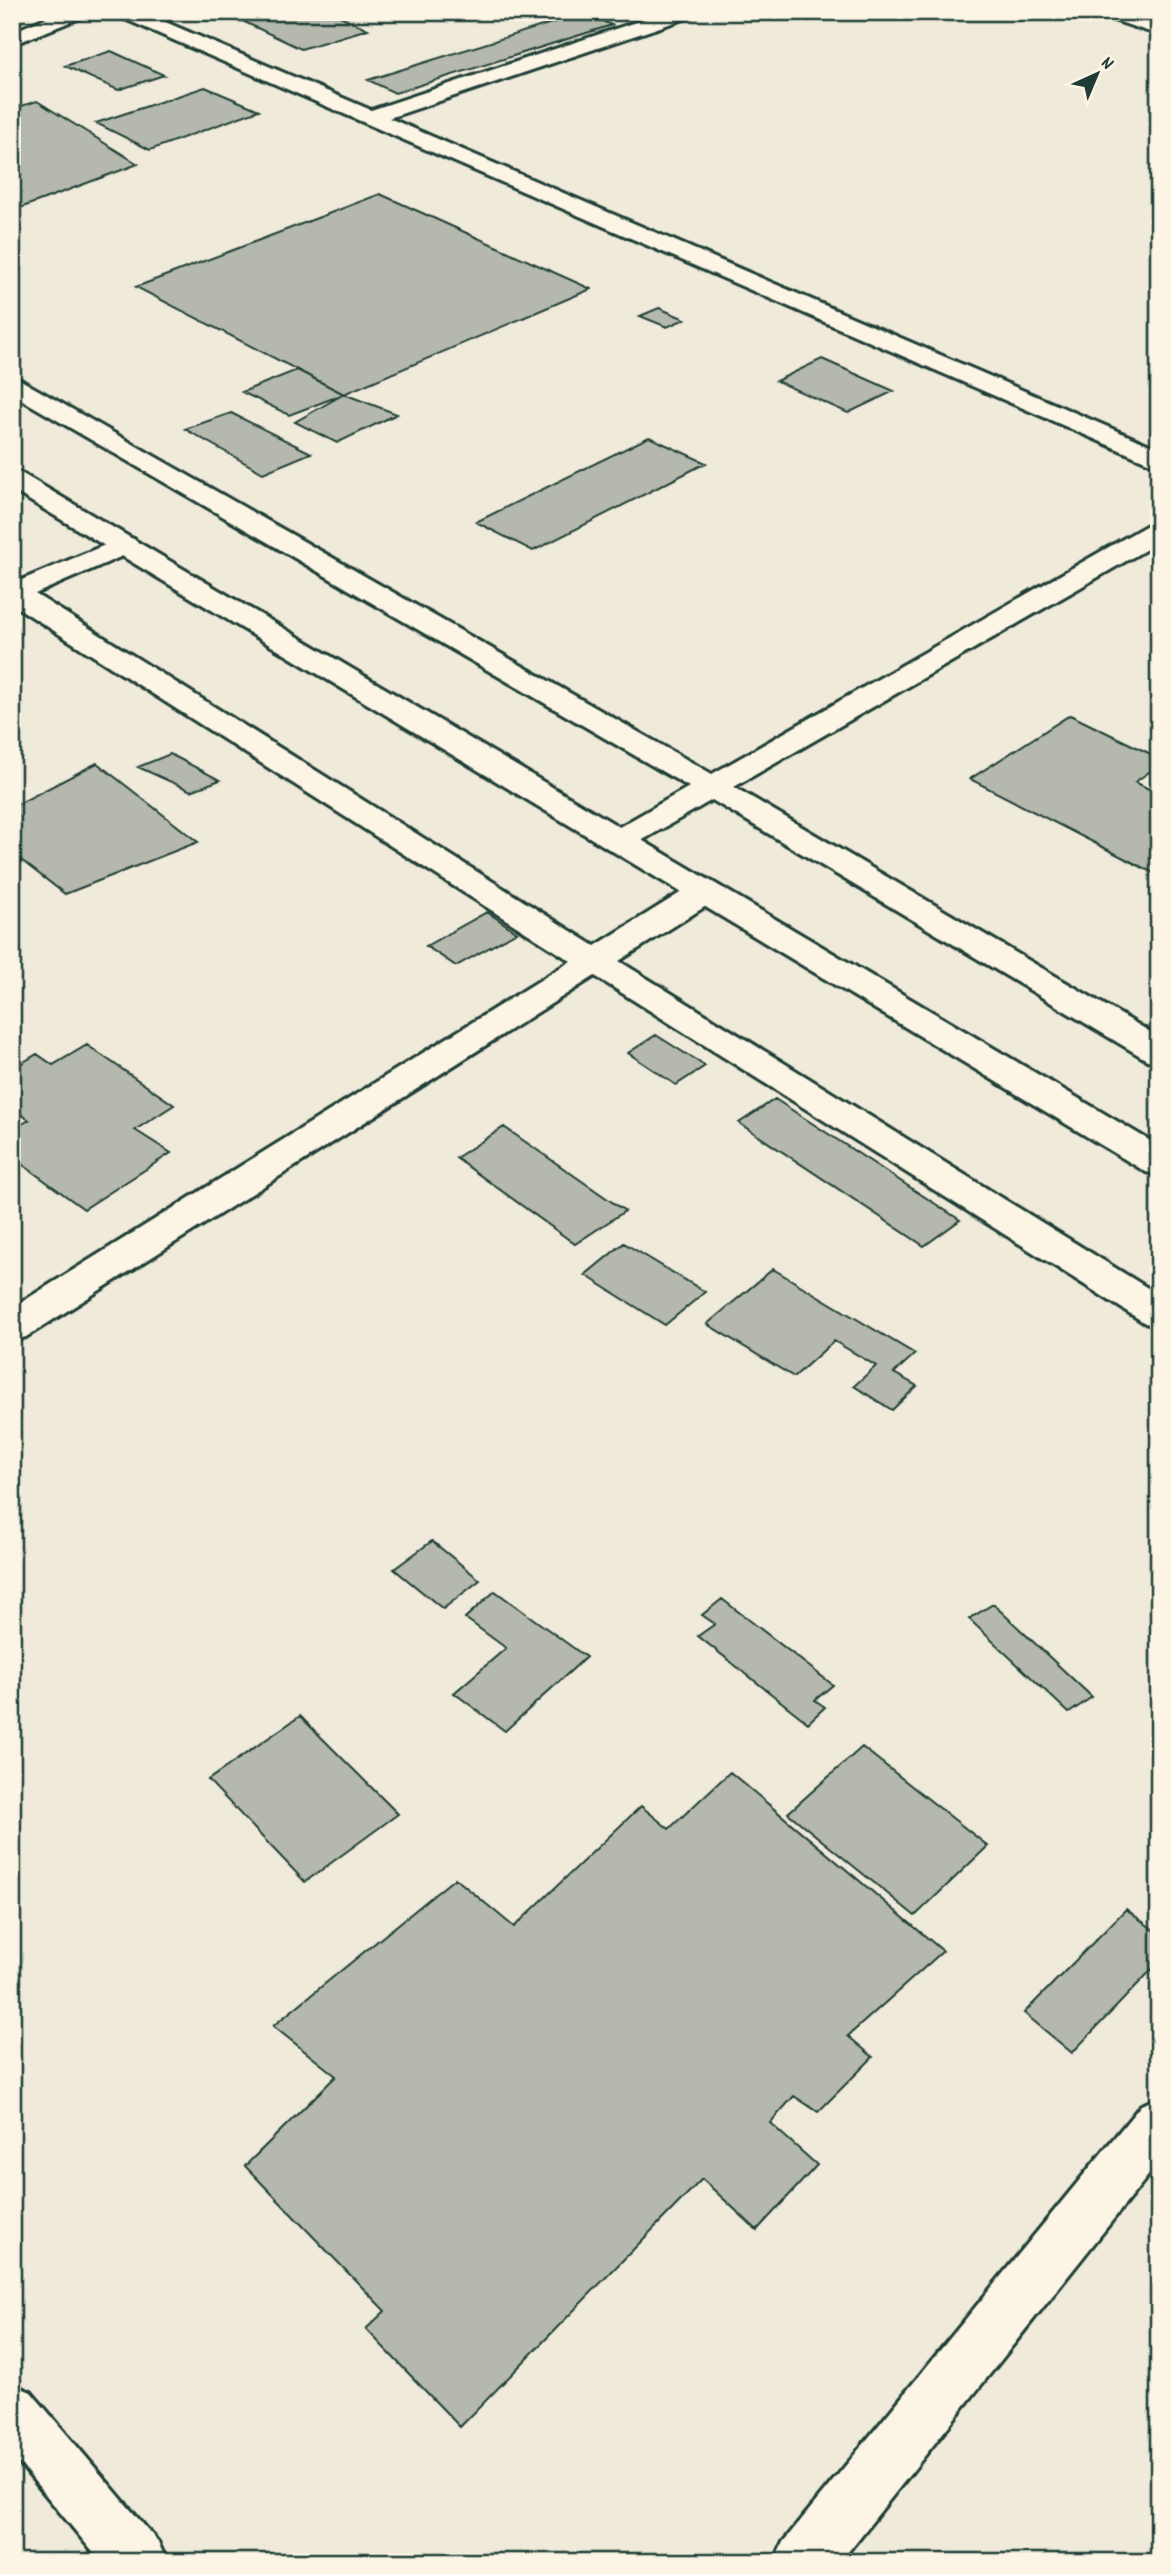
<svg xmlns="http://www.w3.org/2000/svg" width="1171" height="2574" font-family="Dekko,sans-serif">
<rect width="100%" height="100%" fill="#efeada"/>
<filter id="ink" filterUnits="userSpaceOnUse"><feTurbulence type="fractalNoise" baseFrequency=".0143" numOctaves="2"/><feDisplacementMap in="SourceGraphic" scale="14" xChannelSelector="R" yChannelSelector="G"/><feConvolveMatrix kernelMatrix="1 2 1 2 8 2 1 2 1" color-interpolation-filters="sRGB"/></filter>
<g filter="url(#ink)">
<path fill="#b5b9ad" stroke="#1f3d34" stroke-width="2" d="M251,12h81l36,17 -67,20 -67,-32z
M584,13l28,12 -217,68 -27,-13z
M111,51l53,24 -46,15 -53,-24z
M205,87l54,23 -109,40 -54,-27z
M37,101l101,63 -126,47v-102z
M380,194l211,95 -247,105 -208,-107z
M659,308l26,11 -18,8 -27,-11z
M822,359l72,32 -46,22 -72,-32z
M297,370l47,24 -55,21 -47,-23z
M344,394l53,20 -60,29 -42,-21z
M231,413l80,40 -48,20 -78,-44z
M649,437l57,26 -173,88 -57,-29z
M1070,715l89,43v7l-24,17 24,12v82l-189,-97z
M170,754l50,26 -29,11 -53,-24z
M97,763l101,79 -133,52 -53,-41v-46z
M487,912l30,20 -61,34 -30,-20z
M656,1035l49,31 -29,19 -48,-32z
M87,1045l87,60 -39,25 36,23 -87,56 -72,-52v-27l17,-10 -17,-12v-39l25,-15 16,11z
M775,1099l185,121 -36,26 -185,-123z
M504,1127l121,84 -50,33 -119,-86z
M624,1243l81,49 -40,33 -80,-50z
M773,1269l142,85 -21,19 23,13 -25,24 -38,-24 22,-20 -42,-25 -40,36 -87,-53z
M432,1541l48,39 -37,29 -49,-40z
M495,1591l91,66 -81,74 -51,-38 52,-45 -41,-30z
M722,1599l111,86 -18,15 10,7 -17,16 -110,-87 17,-12 -13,-9z
M993,1604l99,93 -23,16 -100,-94z
M300,1716l98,98 -93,68 -97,-102z
M862,1747l126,99 -73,70 -127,-103z
M730,1772l213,179 -95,85 25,21 -55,55 -24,-16 -24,27 47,42 -60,65 -55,-51 -242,248 -94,-98 19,-18 -140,-145 91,-90 -63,-50 182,-148 59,49 127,-121 28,23z
M1126,1909l33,25v28l-87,91 -48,-40z"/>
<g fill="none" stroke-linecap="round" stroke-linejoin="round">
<defs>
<path id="lane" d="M60,12h28l-3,4 -73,29v-13z
M115,12h27l229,98 295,-98h30l-3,4 -304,102 770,331v18l-1041,-451z
M1098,12h30l31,10v13l-58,-19z
M12,375l700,399 437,-250 10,-2v20l-425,245 425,250v26l-12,-3 -435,-260 -83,48 -11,3 -11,-3 -5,-7 5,-7 82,-47 -677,-393z
M124,537l10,2 4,6 -4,6 -99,43 560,352 98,-61 12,-3 12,3 4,7 -4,7 -98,62 540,334v32l-14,-4 -550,-347 -569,361 -14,4v-33l559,-347 -559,-357v-20z
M1159,2098v64l-319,400h-66l9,-20 358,-437z
M12,2384l19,8 127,150 9,20h-66l-89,-108z"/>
<path id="street" d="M12,471l9,2 1138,673v29l-13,-3 -1134,-682z"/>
</defs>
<use href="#lane" stroke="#1f3d34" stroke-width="6"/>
<use href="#street" stroke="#1f3d34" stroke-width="6"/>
<use href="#lane" fill="#fcf5e5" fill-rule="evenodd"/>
<use href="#street" fill="#fcf5e5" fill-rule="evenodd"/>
</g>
</g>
<rect width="1171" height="2574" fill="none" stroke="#fcf5e5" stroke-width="42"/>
<rect x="21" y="21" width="1129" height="2532" fill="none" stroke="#1f3d34" stroke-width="2.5" filter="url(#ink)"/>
<g transform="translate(1097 74) rotate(44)" stroke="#fcf5e5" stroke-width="5" paint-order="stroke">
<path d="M0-5L12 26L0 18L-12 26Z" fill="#1f3d34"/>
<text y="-10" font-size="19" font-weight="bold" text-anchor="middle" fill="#1f3d34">N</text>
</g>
</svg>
